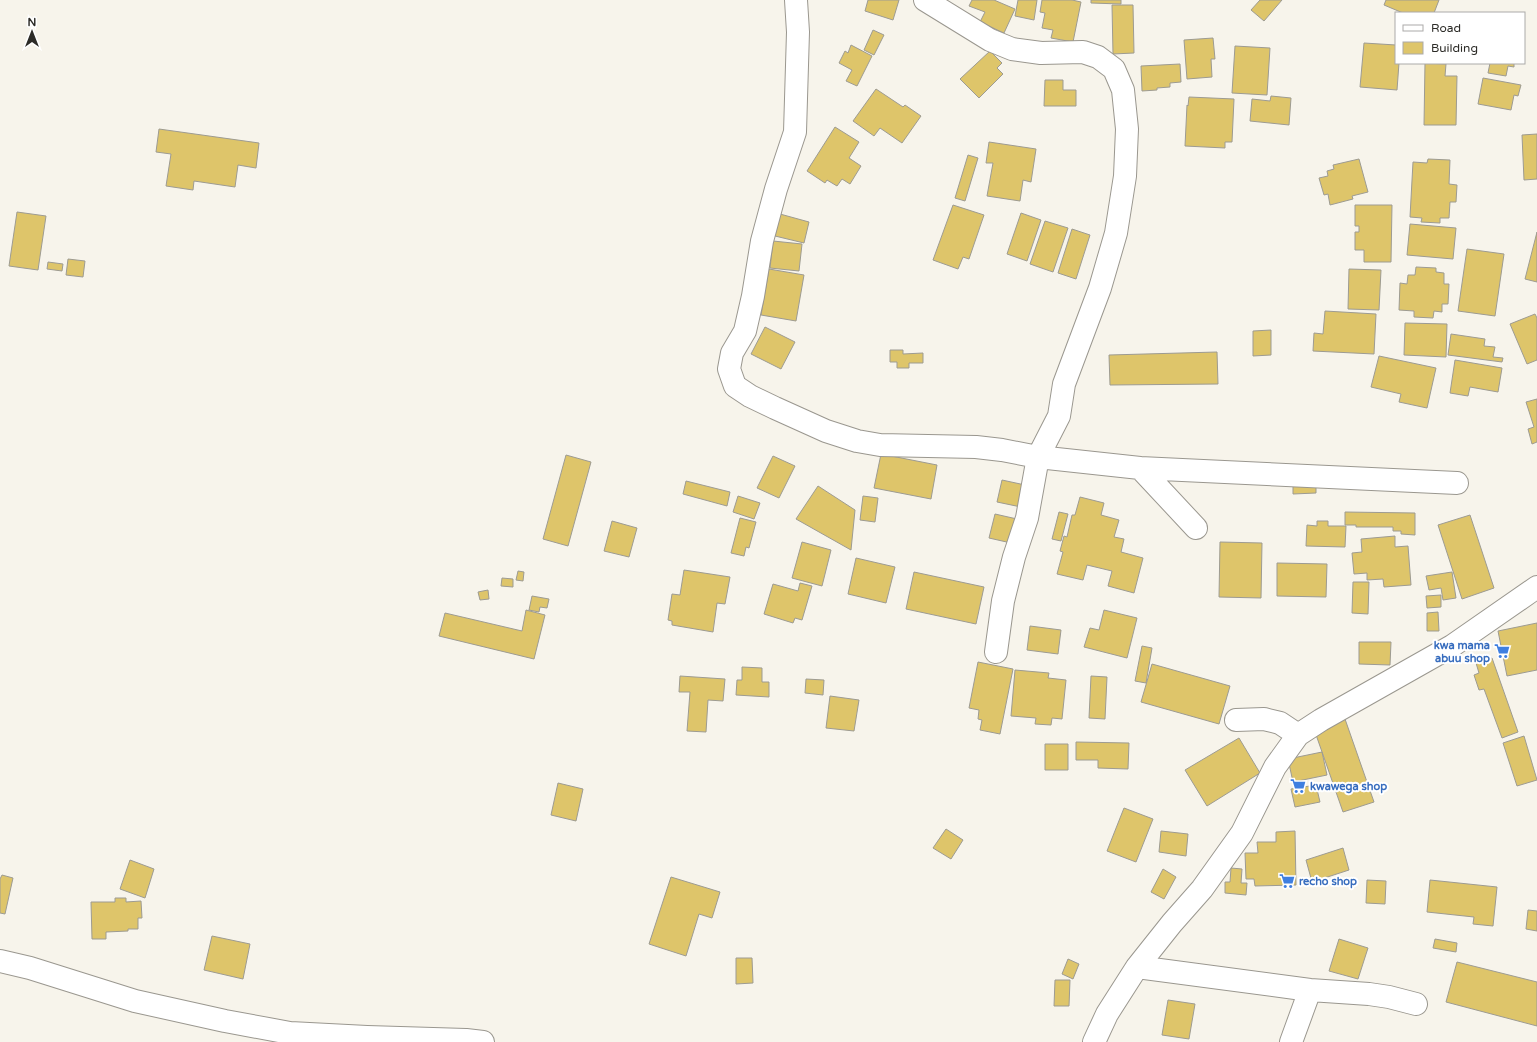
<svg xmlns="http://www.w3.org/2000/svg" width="1537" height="1042" font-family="'Varela Round',sans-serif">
<rect width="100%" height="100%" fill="#f7f4eb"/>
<path fill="#dec56a" stroke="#9d9b92" d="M868,0h31l-6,20 -28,-9z
M972,0h22l21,9 -11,24 -24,-11 5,-10 -16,-6z
M1018,0h19l-3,20 -19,-4z
M1042,0h30l9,2 -8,40 -22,-4 2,-8 -11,-2 3,-15 -5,-1z
M1091,0h30v4l-30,-1z
M1260,0h22l-18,21 -13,-11z
M1386,0h53l-5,13h-31l-19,-8z
M1112,5h21l1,48 -21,1z
M873,30l11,5 -10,20 -10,-5z
M1213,38l2,21h-4l1,18 -25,2 -3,-39z
M1364,43l32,2v18h3l-2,27 -37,-3z
M851,45l21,11 -15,30 -11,-5 6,-11 -13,-7 6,-12 3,2z
M1235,46l35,2 -3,47 -35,-2z
M990,51l12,12 -5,5 6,6 -24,24 -19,-19z
M1425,63l21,1 -1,12h12l-1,49h-32z
M1490,63h24v4l-6,-1 -2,10 -18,-3z
M1180,64l1,18 -11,1v4l-13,1v2l-15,1 -1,-25z
M1483,78l38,7 -3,11 -4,-1 -3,15 -33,-6z
M1045,80h18v10h13v16h-32z
M876,89l27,18 2,-2 16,11 -19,27 -22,-15 -6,8 -21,-15z
M1271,96l20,2 -2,27 -39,-4 2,-22 18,2z
M1189,97l45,2 -2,43h-7v6l-40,-2 2,-41 1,1z
M835,127l24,15 -10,16 12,8 -11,18 -8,-5 -5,7 -10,-6 -2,3 -18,-12z
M159,129l100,14 -3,25 -18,-3 -3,22 -41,-6 -1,9 -27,-4 5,-32 -15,-2z
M1537,134v45l-13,1 -2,-45z
M989,142l47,7 -5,33 -8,-2 -3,21 -33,-5 6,-33h-7z
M968,155l10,3 -13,43 -10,-3z
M1359,159l9,33 -16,4 1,3 -23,6 -2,-11 -4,1 -5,-17 9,-2 -1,-5 7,-2 -1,-4z
M1428,159l22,1 -1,24 8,1 -1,17h-6l-1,16h-9v5l-19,-1 1,-4 -12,-1 3,-55 14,1z
M953,205l31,10 -15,44 -6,-2 -5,12 -25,-9z
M1355,205h37l-1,57h-27v-12h-9v-18h4v-6h-4z
M17,212l29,4 -8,54 -29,-4z
M1021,213l20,7 -14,41 -20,-7z
M780,214l29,8 -5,21 -29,-7z
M1045,221l23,7 -15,44 -23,-8z
M1410,224l46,4 -3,31 -46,-4z
M1072,229l18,6 -14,44 -18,-6z
M1537,232v50l-12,-3z
M773,241l29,3 -3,27 -29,-3z
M1467,249l37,5 -9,62 -37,-5z
M68,259l17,2 -2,16 -17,-2z
M48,262l15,2 -1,7 -15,-2z
M1416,267l20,1v4l8,1v11h5l-1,20h-6v8l-8,-1 -1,7 -19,-1v-6l-15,-1 1,-27 7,1 1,-9h7z
M769,269l35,6 -8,46 -35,-6z
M1349,269l32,1 -2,40 -31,-1z
M1325,311l51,3 -2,40 -61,-3 1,-18 9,1z
M1535,314l2,4v42l-10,4 -17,-40z
M1405,323l42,1 -1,33 -42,-2z
M765,327l30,15 -14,27 -30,-15z
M1271,330v25l-18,1v-25z
M1451,334l34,5 -1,7 11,1 -2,10 10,1 -1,4 -54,-7z
M890,350h13v4l20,-1v10h-14v5h-12v-6h-7z
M1217,352l1,32 -108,1 -1,-30z
M1379,356l57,12 -9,40 -28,-6 2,-8 -30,-7z
M1455,360l47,8 -4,24 -28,-5 -2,9 -18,-3z
M1537,399v43l-5,2 -4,-15 6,-2 -8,-25z
M881,454l56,11 -6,34 -57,-11z
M566,455l25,7 -23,84 -25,-7z
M773,456l22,10 -16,32 -22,-10z
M1293,477h23v16l-23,1z
M1002,480l23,5 -4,22 -24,-5z
M686,481l44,11 -3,14 -44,-12z
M818,486l37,24 -4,40 -55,-31z
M738,496l22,7 -6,16 -21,-7z
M863,496l15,2 -3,24 -15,-2z
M1080,497l24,6 -3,12 18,5 -5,17 10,2 -3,13 22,6 -9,35 -26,-7 4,-15 -25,-6 -4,15 -26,-6 6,-22 -3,-1 4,-15 3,1 5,-22h3z
M1059,512l9,2 -7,27 -9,-2z
M1345,512l70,1v22l-14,-1v-3h-8v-4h-37v-2h-11z
M995,514l22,5 -6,24 -22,-5z
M1470,515l24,73 -32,11 -24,-74z
M740,518l16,4 -7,26 -3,-1 -2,9 -13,-3z
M612,521l25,7 -8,29 -25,-6z
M1317,521h11v5h18l-1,21 -39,-1 1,-21 10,1z
M1395,536v11l13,-1 3,39 -27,2 -1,-8 -16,1v-7l-13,1 -2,-21 10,-1 -1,-13z
M802,542l29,8 -9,36 -30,-8z
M1220,542l42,1 -1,55 -42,-1z
M856,558l39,9 -9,36 -38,-9z
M1277,563l50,1 -1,33 -49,-1z
M684,570l46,7 -5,27 -8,-1 -4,29 -41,-7v-4l-4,-1 4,-26 8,1z
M518,571l6,1 -1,9 -7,-1z
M914,572l70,15 -8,37 -70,-15z
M1452,572l4,26 -13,2 -2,-12 -12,2 -3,-14z
M502,578l11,1v8l-12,-1z
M1353,582h16l-1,32 -16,-1z
M800,583l12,3 -10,34 -7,-2 -2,5 -29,-9 9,-30 25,7z
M488,590l1,9 -9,1 -2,-8z
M1441,595v12l-14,1 -1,-12z
M532,596l17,3 -2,9 -7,-1 -1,5 -10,-2z
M526,610l19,5 -11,44 -95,-23 6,-23 77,18z
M1104,610l33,8 -10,40 -43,-11 6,-19 9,2z
M1438,612l1,19h-12v-18z
M1537,623v47l-30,6 -9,-45z
M1030,626l31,4 -3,24 -31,-4z
M1359,642h32l-1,23 -31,-1z
M1142,646l10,2 -6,35 -11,-2z
M1492,658l26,74 -16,6 -18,-49 -5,1 -5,-15 5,-2 -3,-10z
M978,662l35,7 -13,65 -20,-4 2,-10 -4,-1 1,-9 -10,-2z
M1152,664l78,22 -11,38 -78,-22z
M742,667l20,1v14h7v15l-33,-2 1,-15h5z
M1015,670l34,3 -1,5 18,2 -4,39 -10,-1 -1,7 -16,-1 1,-6 -25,-2z
M680,676l45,3 -2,22 -15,-1 -2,32 -19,-1 3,-39h-11z
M1091,676l16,1 -2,42 -16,-1z
M806,679l18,1 -1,15 -18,-2z
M830,696l29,4 -5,31 -28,-3z
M1345,719l29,83 -31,10 -29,-83z
M1524,736l13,44 -20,6 -14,-43z
M1239,738l21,35 -53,33 -22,-36z
M1076,742l53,1 -1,26 -30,-1v-8h-22z
M1045,744h23v26h-23z
M1322,752l5,23 -34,7 -5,-23z
M558,783l25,6 -7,32 -25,-6z
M1316,785l4,17 -25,5 -4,-18z
M1124,808l29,11 -17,43 -29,-11z
M946,829l17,11 -12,19 -18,-11z
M1161,831l27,3 -2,22 -27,-4z
M1295,831l1,54 -41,1 -1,-7h-8l-1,-26h13l-1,-11h19v-10z
M1343,848l6,22 -37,12 -6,-22z
M130,860l24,9 -9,29 -25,-9z
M1231,868l11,1 -1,14h6l-1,12 -21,-2v-11h5z
M1163,869l13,8 -12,22 -13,-7z
M2,875l11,3 -8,36 -5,-1v-34z
M671,877l49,15 -8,26 -13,-4 -13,42 -37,-12z
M1367,880l19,1 -1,23 -19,-1z
M1430,880l67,7 -4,39 -20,-2 1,-7 -47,-5z
M115,898h11v4l15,-1 1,17h-4v11h-10v2l-22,1v7h-14l-1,-37h24z
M1528,910l9,1v20l-11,-2z
M212,936l38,8 -7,35 -39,-9z
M1339,939l29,9 -10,31 -29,-8z
M1435,939l22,4 -1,9 -23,-4z
M736,958h16l1,25 -17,1z
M1068,959l11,5 -6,15 -11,-5z
M1457,962l80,20v44l-91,-24z
M1055,980h15l-1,26h-15z
M1168,1000l27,4 -6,35 -27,-4z"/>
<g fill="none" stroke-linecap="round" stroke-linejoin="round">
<defs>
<path id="minor" d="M796,0l2,32 -3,100 -19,57 -14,52 -9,55 -8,35 -13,22 -3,16 6,17 15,10 25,12 51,23 31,10 23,4 96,2 26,3 36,7 102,11 56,60
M925,0l65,40 22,9 29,4 42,-1 15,5 16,12 9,21 4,39 -2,47 -9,57 -16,55 -36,96 -5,32 -21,41 -11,61 -13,39 -11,44 -7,51
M1140,468l317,15
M1236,720l28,-1 16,4 18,12
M0,961l30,7 105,33 90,20 65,12 77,4 99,3 17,2
M1137,967l173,23 59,4 20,3 27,7
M1094,1042l13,-28 30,-47 35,-44 30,-34 40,-56 33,-66 23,-32 23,-15 131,-74 85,-59
M1291,1042l19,-52"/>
</defs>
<use href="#minor" stroke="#9a978f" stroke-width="24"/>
<use href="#minor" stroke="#fff" stroke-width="22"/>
</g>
<defs>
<symbol id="supermarket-bare" viewBox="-9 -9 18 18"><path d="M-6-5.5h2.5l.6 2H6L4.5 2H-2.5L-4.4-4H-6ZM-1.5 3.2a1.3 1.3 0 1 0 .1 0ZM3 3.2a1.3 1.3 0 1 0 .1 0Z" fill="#3f7fe0" stroke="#fff" stroke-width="2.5" paint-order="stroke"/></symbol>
</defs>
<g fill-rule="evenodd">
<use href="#supermarket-bare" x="1491" y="640" width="22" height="22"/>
<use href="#supermarket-bare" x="1287" y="775" width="22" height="22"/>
<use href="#supermarket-bare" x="1276" y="870" width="22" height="22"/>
</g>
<g text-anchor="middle" stroke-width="4" stroke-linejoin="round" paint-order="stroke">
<g font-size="11" font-weight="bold" fill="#366cbe" stroke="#fff" text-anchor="start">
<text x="1490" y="649" text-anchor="end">kwa mama<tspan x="1490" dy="13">abuu shop</tspan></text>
<text x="1310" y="790">kwawega shop</text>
<text x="1299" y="885">recho shop</text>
</g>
</g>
<rect x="1395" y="12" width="130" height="52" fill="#ffffff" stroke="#abaaa9"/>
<rect x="1403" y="25" width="20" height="6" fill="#ffffff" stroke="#abaaa9"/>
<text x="1431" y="32" font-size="12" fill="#2c2b27">Road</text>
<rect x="1403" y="42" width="20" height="12" fill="#dec56a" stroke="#abaaa9"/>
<text x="1431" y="52" font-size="12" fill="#2c2b27">Building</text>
<g transform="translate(32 32)" stroke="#ffffff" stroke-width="3" paint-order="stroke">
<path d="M0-3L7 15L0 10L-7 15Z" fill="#2c2b27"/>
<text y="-6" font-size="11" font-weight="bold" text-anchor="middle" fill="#2c2b27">N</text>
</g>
</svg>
